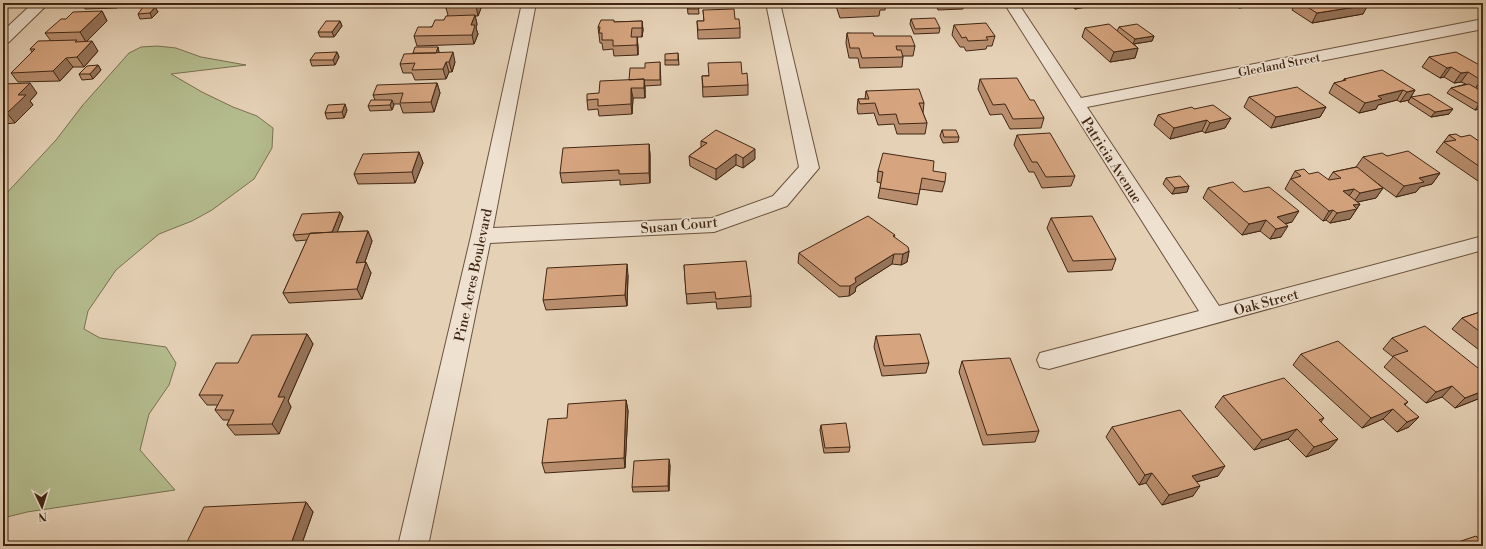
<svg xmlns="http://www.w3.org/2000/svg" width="1486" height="549" font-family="'Libre Bodoni',serif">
<rect width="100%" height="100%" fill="#e5d1b6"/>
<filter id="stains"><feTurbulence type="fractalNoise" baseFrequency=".005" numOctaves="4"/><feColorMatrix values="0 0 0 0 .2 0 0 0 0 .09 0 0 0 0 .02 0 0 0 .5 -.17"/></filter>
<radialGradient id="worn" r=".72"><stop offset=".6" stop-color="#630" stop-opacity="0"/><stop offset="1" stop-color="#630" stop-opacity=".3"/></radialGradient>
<path fill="#b4bc8e" stroke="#7a7150" d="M157,46l19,2 25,9 45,8 -75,9 31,18 31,15 24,9 16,12 -1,20 -18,31 -42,31 -20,11 -33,13 -43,36 -28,41 -4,18 16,9 66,9 10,16 -7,22 -20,29 -9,36 35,40 -148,22 -24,6v-321l53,-57 26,-34 47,-53 12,-6z"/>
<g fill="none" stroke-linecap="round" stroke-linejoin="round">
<defs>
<path id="street" d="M33,3h16l-40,39 -6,2v-13z
M522,3h14l-43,225 219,-10 61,-22 26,-29 -33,-164h14l39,165 -32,38 -73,26 -224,11 -62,303h-30l73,-310z
M1004,3h14l63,95 402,-79v10l-396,78 132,199 264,-70v14l-434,119 -9,-2 -3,-7 3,-7 159,-42z"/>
</defs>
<use href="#street" stroke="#6a513c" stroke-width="2"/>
<use href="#street" fill="#eee1d0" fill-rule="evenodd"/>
</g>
<path fill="#b88e6e" stroke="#412613" d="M81,3h41l-5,5 -32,1z
M443,3h40l-5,13h-3l2,8 -1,4 2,6 -4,10 -57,2 -3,-10 30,-16 4,-5 -2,-7h-1z
M698,3l1,11h-11l-1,-10z
M835,3h51l-1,7h-5l-1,6 -39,2z
M935,3h29l-1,6 -25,1z
M1068,3h40l-33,6z
M1222,3h40l-1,2 -22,3 -7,-4 -7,2z
M1295,3h70l-2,11 -51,9 -20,-13z
M1409,3h26l-20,3z
M155,7l3,5 -6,6 -12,1 -2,-5z
M703,10l32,9 5,9v10l-42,1 -1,-18h7z
M102,11l5,10 -21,21 12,9 -14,16h-11l-13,14 -42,1 -7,-9 21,-21 -2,-3 21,-8 -6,-8z
M911,19l29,9 -1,5 -25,1 -4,-10z
M340,21l2,5 -8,11h-14l-2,-5z
M642,21l1,9 -1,7h-5l1,10v8l-24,1 -1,-7 -10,1 -1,-7h-2l-2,-16 16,-5z
M954,25l41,11 -3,10h-5l-1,3 -20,2 -2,-4h-4l-8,-12z
M1119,27l35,9 -2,5 -18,3 4,4 -3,10 -25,4 -28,-25 3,-9 32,3z
M847,33l27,3 41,10 -2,10h-10v1l-1,10 -42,1 -2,-10h-9l-3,-15z
M438,47l1,6 16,9 -3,10h-3l-3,7 -31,1 -3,-7h-9l-3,-9 13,-11z
M337,52l2,5 -4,8 -23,1 -2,-6z
M678,53l1,12h-14v-5z
M1429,57l54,10v21l-5,1 5,19 -8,2 -28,-17 4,-5 15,-4 -5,-2 -7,1 -10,-6 -4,1 -18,-11z
M660,62l1,23 -16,1v12h-12l-1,16 -33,2 -1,-7 -10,1 -1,-10 12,-7 30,-13 16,-12z
M98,65l3,5 -8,9 -11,1 -3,-6z
M742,74l6,11v10l-45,2 -1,-21z
M980,79l50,21 14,18 -3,10 -31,1 -8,-15 -12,1 -12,-26z
M1344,79l71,11 -6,10 -9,2 -3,-2 -19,5 -2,4 -17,4 -30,-20 5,-10 9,-2z
M437,83l3,10 -6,19 -31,1 -3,-9h-7l1,1 -2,5 -22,1 -2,-5 7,-6 -2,-5z
M3,84l34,9 -7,8 3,4 -18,18 -12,1z
M866,91l58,12 -1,10 4,10 -2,11h-28l-3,-10 -16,1 -4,-12 -16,1 -1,-5 1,-10h7z
M1249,97l77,10 -6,10 -49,11 -27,-21z
M1411,97l38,17 -18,3 -23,-15z
M1194,109l37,9 -6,10 -20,5 -3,-2 -32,8 -16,-14 4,-10z
M347,110l-3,8 -17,1 -2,-6z
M942,130l17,7 -1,5 -15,1 -3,-7z
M1017,135l58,41 -4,10 -29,2 -8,-16h-5l-15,-27z
M1449,135l12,2 22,7v36l-5,1 -42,-29z
M701,141l54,18 -12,9 -7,-3 -20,15 -26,-14 -1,-10 12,-9z
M649,144l1,11v28l-30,2v-5l-58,3 -2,-10z
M419,152l4,11 -8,20 -57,1 -4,-10z
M1387,156l53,17 -8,11 -12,3 -4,5 -20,5 -30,-22 17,13 -7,10 -19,4 3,2 -10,15 -20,4 -4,-3 -3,1 -38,-32 10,-18 33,9 5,-8 23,-5 7,-10z
M878,171h55l12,11 -3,10 -22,-3 -3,16 -39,-7 3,-15 -4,-1z
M1166,178l23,8 -2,6 -15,2 -9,-10z
M1208,188l36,4 48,30 -7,2 -4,13 -11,2 -10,-8 -18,4 -39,-37z
M340,212l3,5 -6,15 31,-1 4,10 -7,21 6,11 -9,26 -73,4 -6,-10 24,-53 -11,1 -3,-6z
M1051,218l65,41 -4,11 -44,2 -21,-44z
M895,235l-1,2 15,14 -2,11 -6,3 -9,-1 -36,23 -1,5 -6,4 -10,1 -41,-34 1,-10z
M684,265l67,31v11l-34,2 -1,-7 -29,2z
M628,275l-1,31 -81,4 -3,-10z
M1483,311v42l-31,-24 10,-11z
M307,334l6,10 -25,57 3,6 -12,27 -44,1 -8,-10 2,-5h-6l-8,-10 3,-5h-11l-8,-10 39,-32z
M876,336l53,27 -3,10 -44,3 -8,-29z
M1392,338l91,34v25l-28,11 -13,-11 -16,6 -42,-36 9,-10 -10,-8z
M1301,354l107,48 -3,3 4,22 -12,5 -14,-13 -21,9 -69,-63z
M962,361l77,70 -4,11 -52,3 -24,-73z
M1223,396l101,22 -3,4 17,17 -9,10 -23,8 -18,-18 -34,11 -39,-43z
M626,400l2,11 -3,57 -80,5 -3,-10 25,-45z
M821,425l29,22 -1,5 -25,1 -4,-23z
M1112,427l106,49 -21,6 -4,14 -31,9 -16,-22 -7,2 -33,-48z
M670,465l-1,26 -36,1 -1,-5z
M306,502l7,10 -12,34h-112z
M1461,541l22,5h-28z"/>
<path fill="#96745a" stroke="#412613" d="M114,3h8l-5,5z
M477,3h6l-5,13 -2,-10z
M1077,3h31l-33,6z
M1226,3h7l-1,1 -7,2z
M1241,3h21l-1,2 -22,3z
M1417,3h18l-20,3z
M1368,5l-5,9 -51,9 5,-10z
M155,7l3,5 -6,6 -2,-5z
M102,11l5,10 -21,21 -6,-10z
M475,15l2,9 -1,4 2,6 -4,10 -2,-9 -1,-10z
M340,21l2,5 -8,11 -2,-5z
M642,21l1,9 -1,7z
M1154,36l-2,5 -19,3 2,-5z
M637,37l1,10v8l-1,-10z
M92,41l6,10 -14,16 -7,-10z
M438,47l1,5 -2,6 -1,-5z
M1138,48l-3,10 -25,4 4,-10z
M337,52l2,5 -4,8 -2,-5z
M453,52l2,10 -3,10 -3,-10z
M66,58l7,9 -13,14 -7,-10z
M446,62l3,10 -3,7 -3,-10z
M98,65l3,5 -8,9 -3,-5z
M1451,67l-7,10 -4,1 7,-10z
M1468,72l-7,10 -7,1 7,-10z
M644,79l1,10v9l-1,-10z
M1483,79v9l-9,2 7,-10z
M30,83l7,10 -7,8 3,4 -18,18 -8,-10 11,-18z
M437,83l3,10 -6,19 -3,-10z
M631,88l2,10 -1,16 -1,-10z
M1403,90l-6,10 -19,5 -2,4 -17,4 6,-10 13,-7z
M1415,90l-6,10 -9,2 7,-10z
M392,100l2,5 -2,5 -2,-5z
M1483,103v5l-8,2 4,-6z
M345,104l2,6 -3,8 -2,-6z
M1326,107l-6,10 -49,11 5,-11z
M1453,109l-4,5 -18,3 4,-5z
M1231,118l-6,10 -20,5 5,-10z
M1207,120l-5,11 -32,8 4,-11z
M649,144l1,11v28l-1,-10z
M755,149v10l-12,9v-10z
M419,152l4,11 -8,20 -3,-11z
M736,154v11l-20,15v-11z
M1440,173l-8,11 -12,3 -4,5 -20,5 8,-11 15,-8z
M1483,175v5l-5,1z
M1189,186l-2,6 -15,2 3,-6z
M1383,188l-7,10 -23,5 7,-10z
M1354,189l-7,10 -4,-8z
M1360,204l-10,15 -20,4 7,-10 16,-8z
M1333,210l-7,10 -3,1 6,-10z
M1299,211l-7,11 -19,4 4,-9z
M340,212l3,5 -8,21 -3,-5z
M1266,220l-6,11 -18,4 7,-11z
M1288,226l-7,11 -11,2 6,-10z
M368,231l4,10 -11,32 -5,-10z
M909,251l-2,11 -6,3 2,-11z
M894,254l-2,10 -36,23 -1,5 -6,4 1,-10 5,-8z
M366,262l5,11 -9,26 -5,-10z
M627,264l1,11 -1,31 -2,-11z
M307,334l6,10 -25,57 3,6 -12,27 -7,-10 6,-27z
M1452,386l-10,11 -16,6 10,-11z
M1483,391v6l-28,11 10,-10z
M626,400l2,11 -3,57 -1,-10z
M1393,409l-10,10 -21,9 9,-10z
M1419,417l-10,10 -12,5 10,-10z
M1297,429l-9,10 -34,11 8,-10z
M1338,439l-9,10 -23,8 8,-10z
M669,459l1,6 -1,26 -1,-5z
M1225,466l-7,10 -33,9 7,-9z
M1152,473l-6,10 -7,2 6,-10z
M1200,486l-7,10 -31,9 7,-10z
M306,502l7,10 -12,34h-9l-1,-2z"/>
<path fill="#d6a580" stroke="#412613" d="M447,3h30l-1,3 -30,1z
M698,3l1,6h-11l-1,-5z
M839,3h40l1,4 -39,1z
M1301,3h64l3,2 -51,8z
M143,7h12l-5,6 -12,1z
M734,9l1,10h4l1,9 -42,2 -1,-9h7l-1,-11z
M102,11l-22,21 -35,1 16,-14h5l7,-7z
M475,15l-4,10h4l-3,10 -58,1 4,-9h14l3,-7h9l2,-4z
M935,18l5,10 -25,1 -4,-10z
M601,20h13v2l28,-1v7h-10l-1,9h6v8l-24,1v-6h-11v-7h-3l1,-6h-2z
M326,21h14l-8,11h-14z
M986,23l9,13 -9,1 2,3 -20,1 -2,-4 -4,1 -8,-13z
M1109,24l29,24 -24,4 -29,-24z
M1137,24l17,12 -19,3 -16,-12z
M847,33h26l1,3h37l4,10h-19l1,4h4l2,7 -41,1 -3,-10h-9z
M77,40l-2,2 17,-1 -15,16 -11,1 -13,13 -42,2 24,-24h-5l8,-8z
M415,47h23l-2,6h-23z
M337,52l-4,8h-23l5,-7z
M453,52l-4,10h-3l-3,7 -31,1 3,-7 -15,1 4,-10z
M1456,52l27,15v12l-2,1 -13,-8 -7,1 -10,-6 -4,1 -18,-11z
M678,53v7h-13v-6z
M660,62v18h-16v-1l-15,1 1,-12h15v-5z
M741,62l1,12 5,-1 1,12 -45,2 -1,-11h7l-1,-13z
M98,65l-8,9h-11l8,-8z
M1382,70l33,20 -8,2 -4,-2 -25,6 4,3 -17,4 -31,-20 12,-3 -2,-1z
M1017,78l13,22h4l10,18 -31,1 -8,-15 -12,1 -13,-26z
M644,79v9h-13v16l-33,2v-7l-11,1v-6l12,-1 1,-12z
M30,83l-12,12h8l-19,18h-4v-29z
M437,83l-6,19 -31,1 3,-10 -30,2 4,-10z
M1469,84l14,8v11l-4,1 -28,-16z
M1297,87l29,20 -50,10 -27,-20z
M919,89l5,14h-5l8,20 -28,1 -3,-10 -17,1 -4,-12 -15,1 -2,-5h11l-3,-8z
M1429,94l24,15 -18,3 -24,-15z
M371,100h21l-2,5 -22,1z
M345,104l-3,8 -17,1 3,-8z
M1213,105l18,13 -21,5 -3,-3 -33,8 -16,-13 34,-8 2,2z
M716,130l39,19 -12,9 -7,-4 -20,15 -27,-13 18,-13 -6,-2z
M942,130h14l3,7h-15z
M1050,133l25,43 -29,1 -9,-15h-5l-15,-27z
M1456,134l5,3 9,-2 13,9v25l-39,-27 12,-2 -7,-5z
M649,144v29l-30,1v-4l-59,3 3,-25z
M1408,151l32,22 -21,5 5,4 -20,4 -41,-29 19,-4 5,3z
M419,152l-7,20 -58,2 9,-20z
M883,153l51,8 -1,10 13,2 -1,9 -23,-4 -3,16 -39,-6 3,-16 -5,-1z
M1357,167l26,21 -23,5 -6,-4 -11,2 17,13 -7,1 4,4 -20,4 -4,-3 -4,1 -38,-32 10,-3 -6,-5 9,-2 5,5 9,-2 11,8 12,-2 -8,-6z
M1180,176l9,10 -14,2 -9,-10z
M1233,182l11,10 25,-5 30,24 -22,6 11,9 -12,3 -10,-9 -17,4 -41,-36z
M340,212l-8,20 -39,3 9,-21z
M868,216l27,19 -2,1 15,11 1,4 -6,3h-9l-39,24 1,4 -6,4h-10l-41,-33z
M1092,216l24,43 -43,2 -22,-43z
M368,231l-12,32 10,-1 -9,27 -74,4 27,-60z
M746,261l5,35 -35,3 -1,-7 -29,2 -2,-29z
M627,264l-2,31 -82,5 4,-32z
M1483,311v23l-21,-16z
M1425,326l58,46v19l-18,7 -13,-12 -16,6 -43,-36 15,-5 -16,-13z
M307,334l-29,63h7l-13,27 -45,1 7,-15h-19l8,-15h-24l17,-32h22l14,-28z
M920,334l9,29 -45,3 -8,-30z
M1338,341l70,61 -4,2 15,13 -12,5 -14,-13 -22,9 -70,-64z
M1010,358l29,73 -52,4 -25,-74z
M1284,378l40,40 -5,2 19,19 -24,8 -17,-18 -35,11 -39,-44z
M626,400l-2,58 -82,5 6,-44 19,-1 1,-14z
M1180,410l45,56 -33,10 8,10 -31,9 -17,-22 -7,2 -33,-48z
M846,423l4,24 -25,1 -4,-23z
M669,459l-1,27 -36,1 2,-26z
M306,502l-15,42h-7l-1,2h-94l-2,-4 17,-35z
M1476,536l7,7v3h-17l-5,-5z"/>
<g text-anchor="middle" stroke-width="3.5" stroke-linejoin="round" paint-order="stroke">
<g font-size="12" fill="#412613" stroke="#eee1d0">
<text transform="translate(1279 65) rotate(-11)" y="4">Gleeland Street</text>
</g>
<g font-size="14" fill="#412613" stroke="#eee1d0">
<text transform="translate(1112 160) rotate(57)" y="5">Patricia Avenue</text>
<text transform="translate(679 225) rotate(-5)" y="5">Susan Court</text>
<text transform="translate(473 275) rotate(-78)" y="5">Pine Acres Boulevard</text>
<text transform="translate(1266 302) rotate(-15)" y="5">Oak Street</text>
</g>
</g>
<rect width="1486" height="549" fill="none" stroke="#e5d1b6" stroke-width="16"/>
<rect x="4" y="4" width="1478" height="541" fill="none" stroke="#412613" stroke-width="2"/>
<rect x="8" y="8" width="1470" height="533" fill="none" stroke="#412613"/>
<g transform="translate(42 507) rotate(176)" stroke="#eee1d0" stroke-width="3" paint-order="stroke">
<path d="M0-3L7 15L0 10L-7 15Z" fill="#412613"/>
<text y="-6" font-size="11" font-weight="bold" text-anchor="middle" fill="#412613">N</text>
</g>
<rect width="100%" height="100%" filter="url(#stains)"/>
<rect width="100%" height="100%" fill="url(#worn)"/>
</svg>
